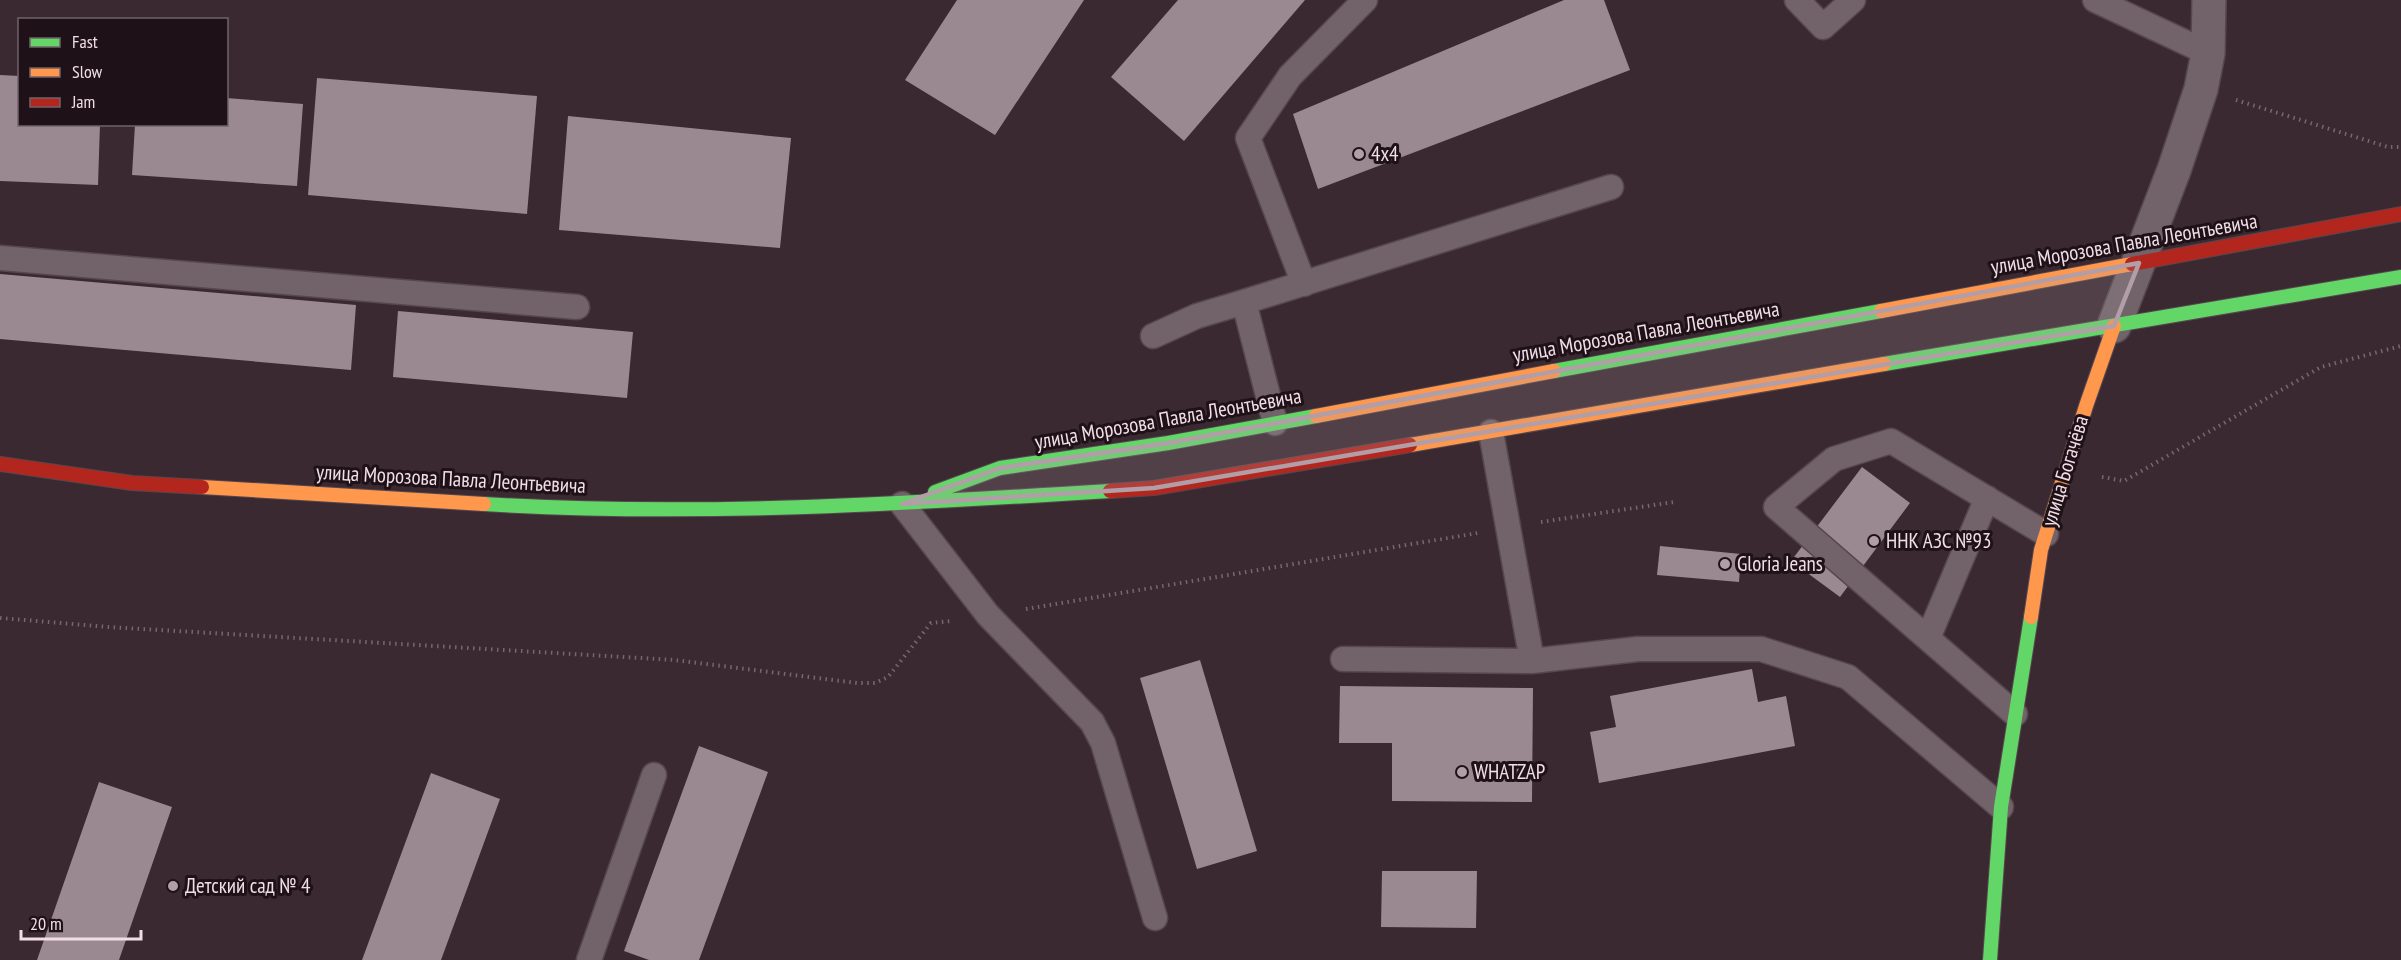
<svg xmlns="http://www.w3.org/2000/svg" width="2401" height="960" font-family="'PT Sans Narrow',sans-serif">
<rect width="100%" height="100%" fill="#3a2931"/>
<path fill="#9b8991" d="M957,0h127l-89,135 -90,-55z
M1178,0h127l-121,141 -73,-64z
M1564,0h40l26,70 -312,119 -25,-75z
M0,75l20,1v48h80l-2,61 -98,-4z
M317,78l220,18 -10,118 -219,-19z
M226,98l77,6 -6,82 -165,-11 3,-51h91z
M568,116l223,22 -11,110 -221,-18z
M0,274l356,31 -5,65 -351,-31z
M398,311l235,21 -6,66 -234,-21z
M1862,467l48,36 -70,94 -49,-36z
M1660,546l81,8 -2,28 -82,-7z
M1200,660l57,191 -60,18 -57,-191z
M1752,669l6,33 28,-6 9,50 -196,37 -9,-51 26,-5 -6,-31z
M1340,686l193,2 -1,114 -140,-1v-58h-53z
M699,746l69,26 -69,188h-50l-25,-9z
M431,773l69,26 -59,161h-79z
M99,782l73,25 -53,153h-82z
M1382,871h95l-1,57 -95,-1z"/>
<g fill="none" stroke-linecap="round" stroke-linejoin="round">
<defs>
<path id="lane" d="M1797,0l26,27 30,-27
M2095,0l113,53
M0,258l577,49
M1304,284l-56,-146 42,-62 75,-76
M1153,336l44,-20 47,-14
M1275,423l-31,-121 367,-115
M1491,432l41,229 106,-12h123l87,28 153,130
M902,504l86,111 104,107 11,21 52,175
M1928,638l59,-140
M1343,659l189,2
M2015,714l-239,-207 58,-48 57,-18 155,93
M589,960l65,-185"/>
<path id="street" d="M2114,326l60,-156 27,-81 7,-36 1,-53"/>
<path id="fast" d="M1884,364l517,-87
M1554,371l327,-60
M935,492l65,-24 168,-25 148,-27
M484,504c209,13 418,0 626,-13
M1990,960l11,-153 30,-190"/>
<path id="slow" d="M1881,311l251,-47
M1316,416l238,-45
M1410,445l474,-81
M202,487l282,17
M2031,617l10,-67 45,-144 28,-80"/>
<path id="jam" d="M2132,264l269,-50
M0,464l132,19 70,4
M1110,491l44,-3 256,-43"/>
</defs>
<use href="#lane" stroke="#56474e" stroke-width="27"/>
<use href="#street" stroke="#56474e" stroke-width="36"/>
<use href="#fast" stroke="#56474e" stroke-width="16"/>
<use href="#slow" stroke="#56474e" stroke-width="16"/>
<use href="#jam" stroke="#56474e" stroke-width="16"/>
<path stroke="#75696e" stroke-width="4" stroke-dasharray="1.5 4.5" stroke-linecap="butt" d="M2236,100l152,47h13
M2102,477l22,4 197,-114 80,-21
M1541,522l133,-20
M1026,609l452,-76
M0,618l108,9 567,33 182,23h18l13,-6 43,-54 20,-2"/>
<use href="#lane" stroke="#716369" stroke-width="24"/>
<use href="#street" stroke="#716369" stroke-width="33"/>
<use href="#fast" stroke="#63d668" stroke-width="14"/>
<use href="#slow" stroke="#ff974d" stroke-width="14"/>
<use href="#jam" stroke="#b3261e" stroke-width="14"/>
</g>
<path fill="#b19ea7" fill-opacity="0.2" stroke="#b19ea7" stroke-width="4.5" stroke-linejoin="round" d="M2139,263l-25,63 -960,162 -252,16 98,-36 168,-25z"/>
<g fill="#b19ea7" stroke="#1e1117" stroke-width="2">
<circle cx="1359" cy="154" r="6"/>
<circle cx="1874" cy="541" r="6"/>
<circle cx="1725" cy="564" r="6"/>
<circle cx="1462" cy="772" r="6"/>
<circle cx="173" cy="886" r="6"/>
</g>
<g text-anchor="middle" stroke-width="6" stroke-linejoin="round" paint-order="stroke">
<g font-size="21" fill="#f1dde6" stroke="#1e1117" text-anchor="start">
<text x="1371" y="161">4х4</text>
<text x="1886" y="548">ННК АЗС №93</text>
<text x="1737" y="571">Gloria Jeans</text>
<text x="1474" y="779">WHATZAP</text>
<text x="185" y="893">Детский сад № 4</text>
</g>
<g font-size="21" fill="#f1dde6" stroke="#1e1117">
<text transform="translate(2124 244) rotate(-10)" y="7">улица Морозова Павла Леонтьевича</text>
<text transform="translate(1646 332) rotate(-10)" y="7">улица Морозова Павла Леонтьевича</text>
<text transform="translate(1168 419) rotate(-10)" y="7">улица Морозова Павла Леонтьевича</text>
<text transform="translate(2065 471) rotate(-73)" y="7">улица Богачёва</text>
<text transform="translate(451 479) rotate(3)" y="7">улица Морозова Павла Леонтьевича</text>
</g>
</g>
<rect x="18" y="18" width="210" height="108" fill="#1e1117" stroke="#72636a" stroke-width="1.5"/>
<rect x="30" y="38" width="30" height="9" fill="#63d668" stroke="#72636a" stroke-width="1.5"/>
<text x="72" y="48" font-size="18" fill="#f1dde6">Fast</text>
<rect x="30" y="68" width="30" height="9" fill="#ff974d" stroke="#72636a" stroke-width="1.5"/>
<text x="72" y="78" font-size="18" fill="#f1dde6">Slow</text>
<rect x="30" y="98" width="30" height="9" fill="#b3261e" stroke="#72636a" stroke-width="1.5"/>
<text x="72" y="108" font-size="18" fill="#f1dde6">Jam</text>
<path d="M21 930v9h120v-9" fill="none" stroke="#f1dde6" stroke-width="3"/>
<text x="30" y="930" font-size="18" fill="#f1dde6" stroke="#1e1117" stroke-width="4.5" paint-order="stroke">20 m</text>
</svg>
